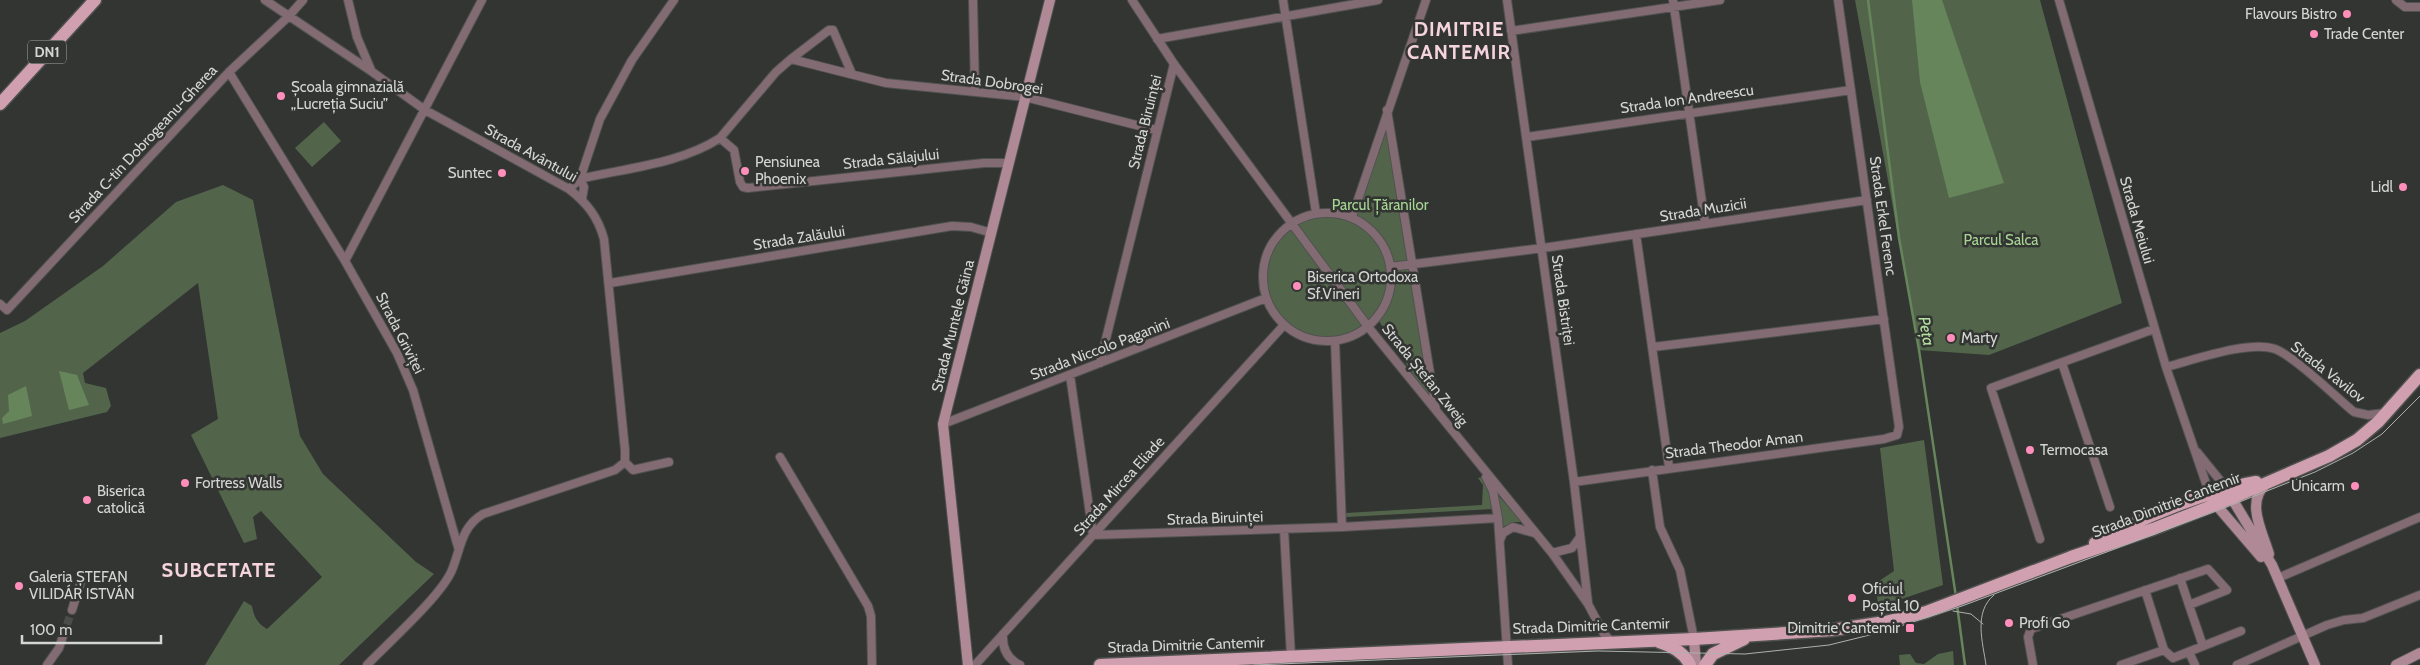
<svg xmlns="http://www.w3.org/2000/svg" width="2420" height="665" font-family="Cabin,sans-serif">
<rect width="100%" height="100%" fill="#333533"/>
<path fill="#52654b" d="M1855,0h185l82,303 -133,52 -70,-5z
M1387,110l50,302 -60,-94c-10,8 -19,16 -32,20 -36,12 -73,-13 -81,-49 -7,-34 18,-72 54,-76 12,-1 22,1 33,4z
M324,122l17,19 -29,26 -17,-19z
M223,185l30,15 47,236 23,38 93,88 18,12 -95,91h-134l39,-64 8,5c2,11 5,17 15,23l55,-52 -61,-66 -8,6 4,22 -13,4 -53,-108 27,-16 -20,-136 -115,90 2,10 21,5 5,18 -4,6 -107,26v-105l25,-12 78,-55 73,-64z
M1924,440l19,145 -65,22 -2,-24 18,-12 -14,-123z
M1483,477l9,19 1,13 -147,8v-4l136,-8 1,-20 -5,-7z
M1497,494l25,28h-9l-10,5z
M1953,651l1,14h-54l-1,-10 11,-1 6,9 8,1 14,-10z"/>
<path fill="#67855b" d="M1912,0h30l62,183 -55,15 -29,-116z
M59,371l18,4 12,30 -20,5z
M26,386l6,30 -29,8 -1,-6 7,-7 -1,-16z"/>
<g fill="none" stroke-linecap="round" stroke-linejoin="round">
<path stroke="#67855b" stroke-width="2.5" d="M1868,0l31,238 20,112 37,247
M1957,605l8,60"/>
<path stroke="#4b4d4b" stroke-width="8" stroke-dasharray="8 4" stroke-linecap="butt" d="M63,636l9,-26"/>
<defs>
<path id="street" d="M265,0l106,71 54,39 144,79c18,14 29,28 35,50l21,211v12
M348,0l9,37 14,33
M973,0l2,91
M1132,0l42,64 195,264 183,225 36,51 16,30 8,8
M1283,0l33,213
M1507,0l67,482 14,121
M1673,0l32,223
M2059,0l107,367 44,128
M2396,0l9,7h15
M1511,31l209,-31
M1157,39l221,-39
M791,59l38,-29h4l19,44
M229,72l116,189 52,92 16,37 45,157
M1387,110l49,300
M1527,137l324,-47
M720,138l14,12 6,32 3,5 5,1 236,-25h25
M580,179c46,-11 100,-15 140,-41l56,-66 15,-13 95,24 139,14 131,33
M580,179l4,8 -2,12
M569,189l11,-10 20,-60 32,-59 42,-60
M1263 277a64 64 0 1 1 128 0a64 64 0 1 1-128 0Z
M1352,217l74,-217
M1636,234l33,233
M345,261l137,-261
M1390,267l153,-19 324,-48
M610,283l342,-57 19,1 21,6
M0,304l7,6 222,-238 59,-55 15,-17
M1335,341l7,186
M1653,347l231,-28
M1100,363l74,-299
M2062,363l48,144
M2166,367c28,-7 83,-27 109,-18 19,7 61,48 79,63l14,3 17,-2
M1070,375l23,160 249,-8 156,-9
M943,424l323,-126
M2197,452l30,37
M780,457l88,149 3,10 1,49
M625,462l8,8 36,-8
M1652,470l8,57 20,43 14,69
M1486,477l7,14 5,27 10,147
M1574,482l310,-43 13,-4 2,-8 -61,-427
M1284,529l7,128
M2040,539l-49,-151 163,-59
M1500,540l3,-7 10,-6 21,6
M1552,553l20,-5 8,-11
M2180,578l9,27
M2278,578l142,-61
M2145,590l19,60
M72,610l11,-35
M1003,634c-1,14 4,25 17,31
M2189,652l6,13
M47,665l12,-17 4,-12
M367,665c21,-22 75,-70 85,-95 9,-22 9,-43 31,-56l132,-44 10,-8
M975,665l309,-340
M2033,665l-5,-28 3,-8 177,-60 19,21 -38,15 14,41
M2121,665l43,-15 9,8 68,-27
M2237,665l90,-40 17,-5 19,-2 57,-23"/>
<path id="secondary" d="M2266,484c-21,18 -3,49 3,70
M2228,492l44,73 43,100
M2212,500l49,57
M1694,639l2,26
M968,665l-25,-241 107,-424
M2396,665l24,-12"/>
<path id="primary" d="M0,104l95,-104
M2095,543c44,-24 111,-52 161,-61
M1659,642c13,4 25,10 31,23
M1100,665l594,-26 138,-9 53,-8 41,-10 145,-55 82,-28 79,-31 97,-42 28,-16 21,-18 42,-47
M1705,665l8,-11 31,-15"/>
</defs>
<use href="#street" stroke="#505250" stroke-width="10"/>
<use href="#secondary" stroke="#505250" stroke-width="12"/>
<use href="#primary" stroke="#505250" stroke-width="15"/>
<use href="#street" stroke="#836b73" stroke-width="8"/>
<use href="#secondary" stroke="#af8996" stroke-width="10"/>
<use href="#primary" stroke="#d0a0b1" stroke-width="12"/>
<path stroke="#aeb0ae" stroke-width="1" d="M1953,611l18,3 12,10
M1254,665l344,-14 147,3 84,-9 53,-13 80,-26 257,-96 96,-38 38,-19 29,-19 38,-38
M1986,665c-3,-22 -13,-53 8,-70"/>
</g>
<g fill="#ff8ebb" stroke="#333533" stroke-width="2">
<circle cx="2347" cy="14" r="5"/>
<circle cx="2314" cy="34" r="5"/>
<circle cx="281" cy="96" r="5"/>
<circle cx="745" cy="171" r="5"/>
<circle cx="502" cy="173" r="5"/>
<circle cx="2403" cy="187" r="5"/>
<circle cx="1297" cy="286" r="5"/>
<circle cx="1951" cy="338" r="5"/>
<circle cx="2030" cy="450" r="5"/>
<circle cx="185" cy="483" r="5"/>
<circle cx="2355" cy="486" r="5"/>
<circle cx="87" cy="500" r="5"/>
<circle cx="19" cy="586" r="5"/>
<circle cx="1852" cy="598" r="5"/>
<circle cx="2009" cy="623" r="5"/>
<rect x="1905" y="623" width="10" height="10" rx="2.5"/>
</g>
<g text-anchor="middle" stroke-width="5" stroke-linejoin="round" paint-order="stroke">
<rect fill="#333533" stroke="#a4a6a4" stroke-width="1" x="28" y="40.5" width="38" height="23" rx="4"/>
<g font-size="14" font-weight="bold" fill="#d4d6d4">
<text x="47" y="57">DN1</text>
</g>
<g font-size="15" fill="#d4d6d4" stroke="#333533" text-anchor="start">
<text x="2337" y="19" text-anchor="end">Flavours Bistro</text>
<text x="2324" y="39">Trade Center</text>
<text x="291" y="92">Școala gimnazială<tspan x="291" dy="17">„Lucreția Suciu”</tspan></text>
<text x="755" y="167">Pensiunea<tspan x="755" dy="17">Phoenix</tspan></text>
<text x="492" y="178" text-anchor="end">Suntec</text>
<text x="2393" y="192" text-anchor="end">Lidl</text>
<text x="1307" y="282">Biserica Ortodoxa<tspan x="1307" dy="17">Sf.Vineri</tspan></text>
<text x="1961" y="343">Marty</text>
<text x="2040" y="455">Termocasa</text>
<text x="195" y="488">Fortress Walls</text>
<text x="2345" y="491" text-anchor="end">Unicarm</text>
<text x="97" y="496">Biserica<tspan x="97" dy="17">catolică</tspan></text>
<text x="29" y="582">Galeria ȘTEFAN<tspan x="29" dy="17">VILIDÁR ISTVÁN</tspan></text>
<text x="1862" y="594">Oficiul<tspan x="1862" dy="17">Poștal 10</tspan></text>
<text x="2019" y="628">Profi Go</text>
<text x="1900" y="633" text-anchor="end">Dimitrie Cantemir</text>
</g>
<g font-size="15" fill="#d4d6d4" stroke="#333533">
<text transform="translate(992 82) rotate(8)" y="5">Strada Dobrogei</text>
<text transform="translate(1687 99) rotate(-8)" y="5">Strada Ion Andreescu</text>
<text transform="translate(1145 122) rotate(-76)" y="5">Strada Biruinței</text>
<text transform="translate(143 144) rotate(-47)" y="5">Strada C-tin Dobrogeanu-Gherea</text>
<text transform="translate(531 153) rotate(29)" y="5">Strada Avântului</text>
<text transform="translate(891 159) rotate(-6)" y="5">Strada Sălajului</text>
<text transform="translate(1703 210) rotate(-9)" y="5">Strada Muzicii</text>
<text transform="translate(1883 216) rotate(82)" y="5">Strada Erkel Ferenc</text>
<text transform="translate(2137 220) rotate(74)" y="5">Strada Meiului</text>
<text transform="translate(799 238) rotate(-9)" y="5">Strada Zalăului</text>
<text transform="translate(1563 300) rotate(82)" y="5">Strada Bistriței</text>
<text transform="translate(953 326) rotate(-76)" y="5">Strada Muntele Găina</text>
<text transform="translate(400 333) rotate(63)" y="5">Strada Griviței</text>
<text transform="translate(1100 349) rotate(-21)" y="5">Strada Niccolo Paganini</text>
<text transform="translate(2328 372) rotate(38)" y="5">Strada Vavilov</text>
<text transform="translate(1425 375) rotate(51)" y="5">Strada Ștefan Zweig</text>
<text transform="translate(1734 445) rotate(-7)" y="5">Strada Theodor Aman</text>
<text transform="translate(1119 486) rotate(-48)" y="5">Strada Mircea Eliade</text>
<text transform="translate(2166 505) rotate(-21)" y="5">Strada Dimitrie Cantemir</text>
<text transform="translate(1215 518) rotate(-2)" y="5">Strada Biruinței</text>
<text transform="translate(1591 626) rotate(-2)" y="5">Strada Dimitrie Cantemir</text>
<text transform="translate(1186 645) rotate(-2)" y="5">Strada Dimitrie Cantemir</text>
</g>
<g font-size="15" fill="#a7d694" stroke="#333533">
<text x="1380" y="210">Parcul Țăranilor</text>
<text x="2001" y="245">Parcul Salca</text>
</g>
<g font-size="16" font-style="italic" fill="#b4e3a1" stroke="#333533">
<text transform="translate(1927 331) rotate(80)" y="6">Peța</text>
</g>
<g font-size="20" font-weight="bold" letter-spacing="1" fill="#f5d4df" stroke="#333533">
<text x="1459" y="36">DIMITRIE<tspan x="1459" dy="23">CANTEMIR</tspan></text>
<text x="219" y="577">SUBCETATE</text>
</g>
</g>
<path d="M22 635v8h139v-8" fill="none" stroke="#d4d6d4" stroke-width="2.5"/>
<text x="30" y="635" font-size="15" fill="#d4d6d4" stroke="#333533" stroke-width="4" paint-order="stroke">100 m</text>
</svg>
